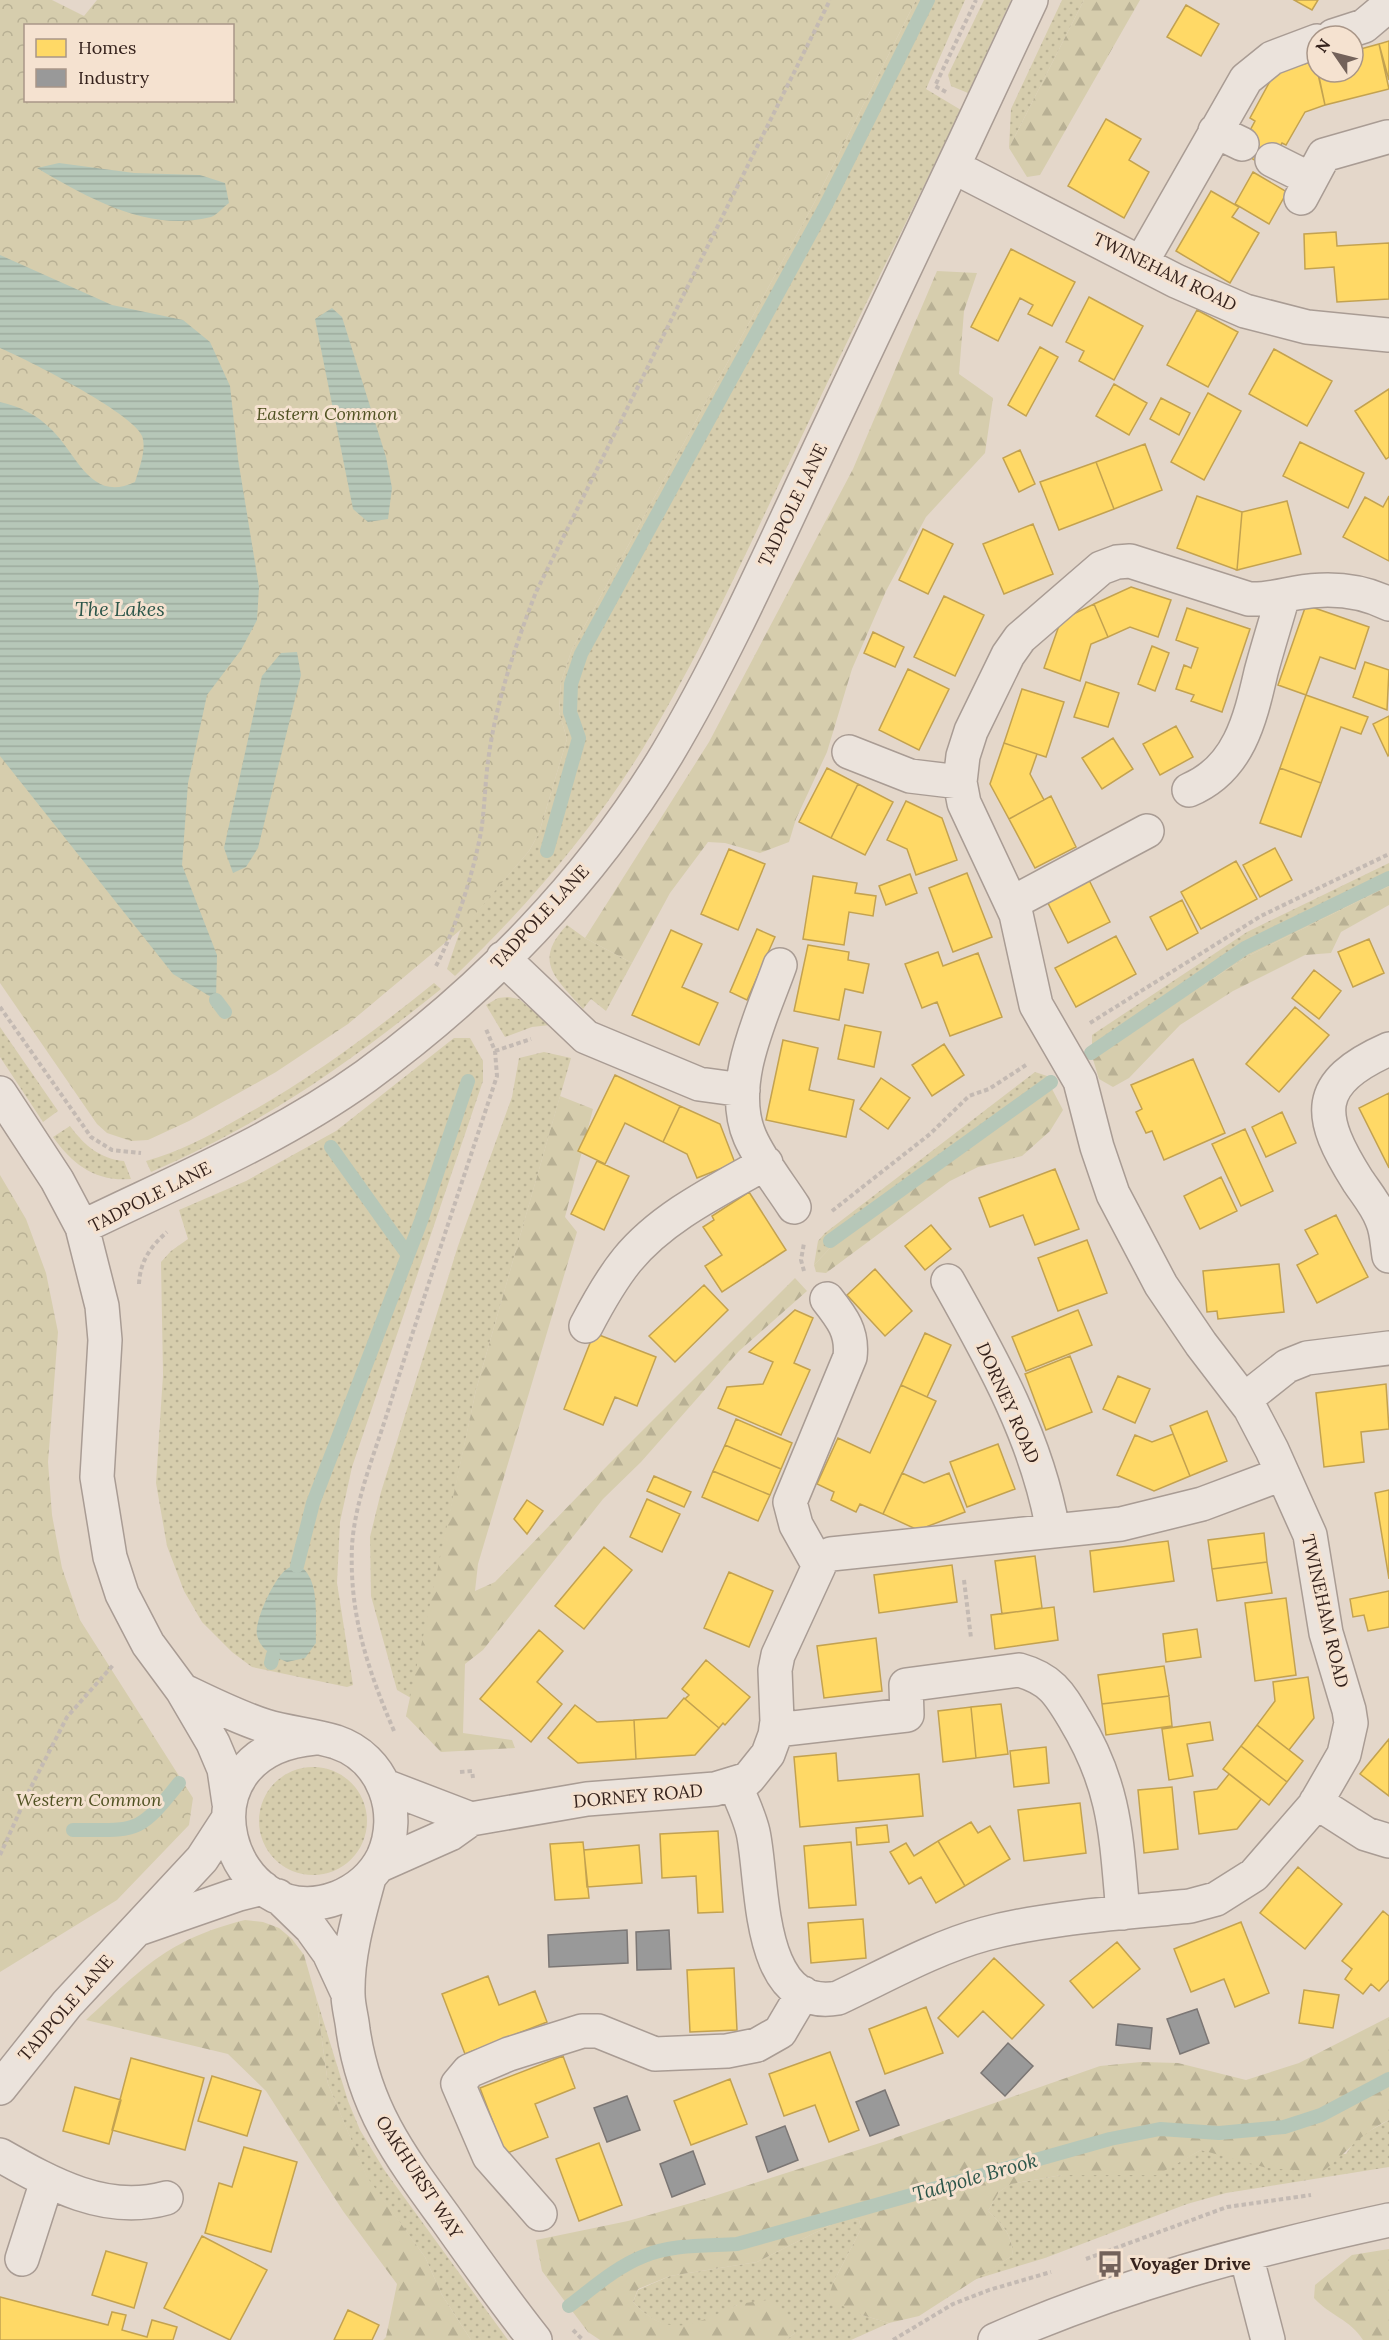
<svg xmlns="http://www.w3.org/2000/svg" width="1389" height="2340" font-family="Lora,serif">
<defs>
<pattern id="grass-dots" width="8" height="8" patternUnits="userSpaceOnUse" patternTransform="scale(1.5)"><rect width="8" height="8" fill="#d6cdad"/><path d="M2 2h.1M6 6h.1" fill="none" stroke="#b8b094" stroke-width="1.8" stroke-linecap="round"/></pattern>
<pattern id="forest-firs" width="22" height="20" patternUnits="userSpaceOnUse" patternTransform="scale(1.5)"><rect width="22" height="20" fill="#d6cdad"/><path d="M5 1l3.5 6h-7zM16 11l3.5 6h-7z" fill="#b8b094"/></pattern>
<pattern id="park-crowns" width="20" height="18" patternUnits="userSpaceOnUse" patternTransform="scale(1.5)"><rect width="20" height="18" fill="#d6cdad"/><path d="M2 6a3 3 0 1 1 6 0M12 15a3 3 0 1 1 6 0" fill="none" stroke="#b8b094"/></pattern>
<pattern id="water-rules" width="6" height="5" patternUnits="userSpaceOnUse" patternTransform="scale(1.5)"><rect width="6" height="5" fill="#b6c7b8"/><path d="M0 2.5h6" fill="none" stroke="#9dab9e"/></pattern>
</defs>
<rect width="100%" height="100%" fill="#e4d7ca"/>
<path fill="url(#grass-dots)" d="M916,0h49l-39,89 35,21c-53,109 -108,218 -160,328 -51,105 -98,213 -159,312 -52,84 -117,158 -187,226l-8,-7 13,-38 69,-80 10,-18 28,-94 -8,-27 2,-30 11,-33 241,-444z
M984,0h27l-43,93 -17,-7 -3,-11z
M1062,0h22l-75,148 2,-39z
M1389,863v23l-139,69 -158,101v-21l155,-103z
M567,925l18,13 47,25 -26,48 -15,-12 -8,10c-27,-31 -51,-47 -16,-84z
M434,983l7,6c-96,77 -176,134 -290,183l-5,-11c33,-9 63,-25 92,-42 71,-39 134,-86 196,-136z
M508,997l11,2 31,26 -18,2 -27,10 -19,-32 12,-7z
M0,1027l58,84 -15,11 -43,-65z
M454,1038h16l13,23v20l-131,386 -12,55 -3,61 16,102 -6,2 -95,-20 -20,-15 -30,-30 -18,-31 -17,-45 -11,-63 7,-108 -2,-113 10,-11 17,-12 -9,-29 67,-29 90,-50z
M544,1052l27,6 -95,332 -65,308 -14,-8 -26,-94 -1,-59 11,-45 77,-246 54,-149 7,-39z
M1035,1072l12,4 5,13 -220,157 -18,19 4,-24 7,-8z
M70,1126c14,19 30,33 54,35l7,18c-35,3 -58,-14 -78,-42z
M259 1821a54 54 0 1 1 108 0a54 54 0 1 1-108 0Z
M316,1997l32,104 12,29 25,41 123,169h-37l-29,-45 -17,-38 -58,-79 -39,-94z
M1389,2120v47l-163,26 -39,11 -142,54 -72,22 39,-24c2,-20 -10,-32 -24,-45l11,-19 11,-8 52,-9 95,-1 44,-24 31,6 114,-2 11,-16z
M846,2217l13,3 2,9 -28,54 29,32 27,8 -38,17h-65l9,-7 -58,-28c-42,23 -69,35 -104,-3l5,-12 32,-14 87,-14z"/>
<path fill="url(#forest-firs)" d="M1084,0h56l-100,175 -13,2 -18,-29z
M937,271l40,2 -13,38 -5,63 34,24 -8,55 -59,64 -40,74 -34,78 -25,83 -31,67 -7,23 -29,11 -35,-10 -17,-1 -38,51 -38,70 -47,-25 124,-196 144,-273z
M1389,886v19l-48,27 -10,21 -26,2 -72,36 -53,34 -51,53 -16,9 -14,-8 -7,-23 158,-101z
M1052,1089l11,21 -13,21 -28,25 -44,11 -28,14 -124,92 -10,-1 -2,-7 18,-19z
M560,1096l33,13 -28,108 12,15 -99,332 -3,27 20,-9 113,-117 187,-187 12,13 -68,60 -98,111 -38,37 -120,151 -18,14 -2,69 49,7 3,8 -74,4 -35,-36 70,-326z
M245,1920l18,2 16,6 13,11 12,16 12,42 12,87 39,93 58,80 17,38 29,45h-88l3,-3 11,-53 -54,-73 -77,-120 -38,-37 -142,-34c56,-51 82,-81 159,-100z
M1389,2017v103c-29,13 -42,33 -67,52l-55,-4 -66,-18 -44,25h-95l-51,9 -12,8 -11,19c14,13 26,25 24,45l-93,60 -30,7 -27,-8 -34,-16 5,-16 28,-54 -2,-9 -13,-3 -89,45 -87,14 -32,13 -5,13c36,38 59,23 102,4 9,-4 22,-4 32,-6l20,14 8,19 -9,7h-186l-12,-8 -46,-61 -6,-31 92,-19 77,-22 181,-58 214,-75 41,-4 37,1 68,17 53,-17z
M1389,2249v91h-26c-12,-20 -34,-25 -49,-42l1,-13 37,-30z"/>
<path fill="url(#park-crowns)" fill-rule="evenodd" d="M0,0h52l32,16 13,-16h819l-103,205 -241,444 -11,33 -2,30 8,27 -28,94 -10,18 -64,75 -117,98 -72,48 -87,49 -41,19 -17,1 -24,-8 -10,-9 -97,-141zM26,26h206v74h-206z
M0,1175l26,44 20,54 12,59 -10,130 4,53 10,53 18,52 113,178 -4,27 -72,75 -117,72z"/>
<path fill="url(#water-rules)" d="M59,163l75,10 66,2 25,8 4,20c-6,4 -12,12 -18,14 -62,16 -123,-19 -174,-49z
M0,255l112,50 71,15 27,22 20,44 8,73 21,128 -2,33 -16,30 -34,45 -19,88 -6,82 35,90 -1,45 -43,-26 -173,-218v-354c21,5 36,12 52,28 26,26 39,73 83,52 4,-13 12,-33 7,-46 -9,-23 -116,-77 -142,-88z
M332,308l10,9 44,140 6,31 -4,31 -20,3 -15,-13 -38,-190z
M297,652l4,23 -43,173 -12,19 -13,6 -9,-25 38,-172 19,-23z
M300,1566c21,14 15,54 16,77l-11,15 -18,4c-12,-5 -27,-12 -30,-27 -3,-14 18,-59 30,-66 4,-3 9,-3 13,-3z"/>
<path fill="#ffd966" stroke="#c3a250" stroke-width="1.5" d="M1294,0h24l-6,10z
M1186,5l33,19 -18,32 -34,-19z
M1389,41v39l-10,-36z
M1379,44l10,45 -64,16 -7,-33h35v-21z
M1315,61l10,44 -20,7 -19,33 -4,-2 -14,25 -29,-17 16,-30 -5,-3 25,-46z
M1106,119l35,20 -12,21 20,12 -25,46 -56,-32z
M1253,172l34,20 -18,32 -34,-20z
M1211,191l28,16 -7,10 27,16 -29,50 -54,-32z
M1336,232l1,14 52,-3v56l-52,3 -3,-35 -29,2 -1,-35z
M1011,249l64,33 -23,44 -24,-12 5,-9 -13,-7 -22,43 -27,-14z
M1089,297l54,29 -29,54 -35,-19 5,-10 -18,-9z
M1197,310l41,22 -30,55 -41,-22z
M1040,347l18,10 -32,59 -18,-11z
M1274,349l58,32 -25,45 -58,-32z
M1114,384l33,19 -18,32 -33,-19z
M1389,389v68l-3,2 -31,-48z
M1208,393l33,18 -37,69 -33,-18z
M1161,398l29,15 -11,22 -29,-16z
M1300,442l64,31 -16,35 -65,-32z
M1145,444l17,46 -48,19 -18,-47z
M1020,450l15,34 -16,8 -16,-34z
M1096,462l18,47 -55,21 -19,-48z
M1197,496l45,16 -5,58 -60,-22z
M1389,496v65l-46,-24 22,-40 18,10z
M1287,501l14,53 -64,16 5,-58z
M1033,524l20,50 -49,20 -21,-50z
M923,529l30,15 -25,50 -29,-14z
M1131,587l40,13 -13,37 -28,-10 -22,10 -14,-33z
M944,596l40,19 -29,61 -41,-19z
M1094,604l14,33 -17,7 -11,37 -36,-13 17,-48z
M1306,605l63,22 -14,42 -35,-12 -14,38 -28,-10z
M1187,608l63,21 -28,83 -31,-11 3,-6 -18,-6 8,-24 7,3 7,-20 -22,-8z
M873,632l31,15 -9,20 -31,-14z
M1152,646l17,7 -14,38 -17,-7z
M1365,662l24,8 -2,40 -34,-13z
M908,669l41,20 -30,61 -40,-20z
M1086,682l33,11 -11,34 -34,-10z
M1022,689l42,13 -18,55 -42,-14z
M1306,695l62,22 -7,17 -20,-7 -20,56 -41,-15z
M1389,716v39l-1,1 -15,-32z
M1176,726l17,31 -33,18 -17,-31z
M1113,738l20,31 -31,20 -20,-31z
M1004,743l33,11 -7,20 14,26 -35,19 -19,-35z
M827,768l31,16 -27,54 -32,-16z
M1280,768l41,15 -20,54 -41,-14z
M858,784l35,18 -28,53 -34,-17z
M1051,796l25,51 -41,21 -26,-49z
M906,801l36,17 15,42 -41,15 -9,-26 -20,-9z
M1275,848l17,32 -32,17 -17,-32z
M729,849l36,15 -27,66 -37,-16z
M1236,861l21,38 -56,30 -20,-37z
M967,873l25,64 -39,15 -24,-64z
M910,874l7,19 -31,12 -7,-19z
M813,876l44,7 -2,10 21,3 -3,20 -24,-4 -5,33 -41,-6z
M1087,876l23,46 -42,21 -23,-46z
M1182,900l16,33 -31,17 -17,-33z
M757,929l18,8 -28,63 -17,-8z
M671,930l31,14 -20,43 36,16 -19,42 -67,-30z
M1116,936l20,38 -60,33 -21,-39z
M1369,939l15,34 -31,14 -15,-35z
M808,945l41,7 -1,8 21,4 -6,29 -18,-4 -6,31 -45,-9z
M938,952l5,14 35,-13 24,64 -52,19 -13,-34 -15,6 -17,-44z
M1314,970l27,21 -22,28 -27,-21z
M1295,1007l34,28 -50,57 -33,-28z
M845,1025l36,7 -7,35 -36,-8z
M783,1040l35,8 -9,42 45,10 -8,37 -80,-17z
M944,1044l20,31 -32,21 -20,-31z
M1193,1059l32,74 -61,27 -12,-29 -6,2 -10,-21 6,-3 -11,-24z
M615,1075l65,31 -17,36 -38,-19 -20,41 -27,-13z
M881,1078l29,20 -22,31 -28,-20z
M1389,1093v75l-30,-60z
M680,1106l40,18 15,39 -38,15 -10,-24 -24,-12z
M1282,1112l14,31 -30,14 -14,-30z
M1245,1129l28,62 -32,15 -29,-62z
M597,1161l32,15 -25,54 -33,-16z
M1055,1169l24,60 -44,16 -12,-30 -33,12 -11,-29z
M1221,1177l16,34 -37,18 -16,-33z
M749,1192l37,58 -64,42 -17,-26 17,-11 -19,-28 11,-7 -2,-4z
M1336,1215l32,62 -51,26 -20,-38 21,-11 -13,-24z
M931,1225l20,24 -26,21 -20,-24z
M1087,1240l20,53 -49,18 -20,-53z
M1279,1264l5,48 -66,7 -1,-8 -10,1 -4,-41z
M875,1269l37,42 -27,25 -38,-41z
M704,1285l24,25 -53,52 -26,-26z
M795,1310l18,8 -19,45 16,7 -29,65 -63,-27 9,-21 36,-3 10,-22 -24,-10z
M1078,1310l14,35 -66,26 -14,-34z
M594,1333l62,24 -19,49 -22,-9 -12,28 -39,-16z
M925,1333l26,12 -24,52 -26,-12z
M1070,1356l22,56 -46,18 -21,-56z
M1118,1376l32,13 -15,34 -32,-14z
M1386,1384l3,45 -28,3 3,30 -40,5 -8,-74z
M901,1385l35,16 -53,113 -23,-10 -4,8 -25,-12 3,-8 -17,-8 21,-46 32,15z
M1207,1411l20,50 -37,15 -20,-50z
M736,1419l56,24 -11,26 -56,-24z
M1173,1434l17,42 -36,15 -37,-16 18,-40 17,7z
M998,1444l17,45 -48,18 -17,-45z
M725,1445l56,24 -11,26 -57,-24z
M713,1471l57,24 -12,26 -56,-24z
M902,1473l22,10 25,-10 16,39 -47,18 -35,-16z
M654,1476l37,16 -7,15 -37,-16z
M1389,1490v89l-14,-86z
M647,1499l33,15 -18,38 -32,-15z
M527,1500l16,11 -16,23 -13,-15z
M1264,1533l3,29 -55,7 -4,-29z
M1168,1541l6,40 -80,11 -4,-41z
M604,1547l28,23 -48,59 -29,-23z
M1035,1556l7,52 -40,6 -7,-53z
M1267,1562l5,31 -55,8 -5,-32z
M952,1565l5,37 -78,11 -5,-38z
M729,1572l44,19 -24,56 -45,-19z
M1389,1591v36l-21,4 -4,-16 -11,2 -3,-18z
M1286,1598l10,77 -41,6 -10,-78z
M1054,1607l4,33 -63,9 -4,-34z
M1197,1629l4,28 -35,5 -3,-28z
M539,1630l24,21 -26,31 25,22 -31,38 -51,-43z
M876,1638l6,53 -58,7 -7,-52z
M706,1660l44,37 -25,28 -2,-2 -4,5 -34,-29 4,-4 -7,-6z
M1164,1666l5,30 -67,8 -4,-29z
M1308,1677l6,41 -25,32 -32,-25 18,-24 -2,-19z
M1169,1696l3,30 -66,9 -4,-31z
M684,1698l35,30 -24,27 -59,4 -2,-39 33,-2z
M1001,1704l7,50 -32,4 -5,-51z
M575,1705l22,17 37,-2 2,39 -58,4 -30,-25z
M971,1707l5,51 -33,4 -5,-51z
M1210,1722l3,18 -26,4 6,32 -24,4 -7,-51z
M1257,1725l46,36 -16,21 -46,-36z
M1389,1739v57l-29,-22z
M1241,1746l46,36 -18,23 -46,-36z
M1046,1747l3,36 -35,4 -4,-36z
M836,1753l2,28 81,-7 4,42 -123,11 -6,-70z
M1229,1774l32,25 -24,30 -38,5 -5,-42 23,-3z
M1172,1787l6,62 -34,4 -6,-63z
M1080,1803l6,50 -62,8 -6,-51z
M971,1822l7,11 12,-7 20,33 -45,27 -27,-45z
M887,1825l2,17 -32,3 -1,-17z
M718,1831l5,81 -25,1 -2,-37 -34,2 -2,-44z
M938,1841l27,45 -29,17 -15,-26 -12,7 -19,-32 16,-9 8,13z
M583,1842l6,56 -34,2 -5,-56z
M851,1842l5,63 -47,3 -5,-62z
M639,1845l3,38 -55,4 -3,-37z
M1298,1867l44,37 -37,45 -45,-36z
M1383,1911l6,5v64l-10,11 -8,-7 -8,10 -18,-15 7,-10 -10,-8z
M863,1919l3,39 -55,5 -3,-40z
M1241,1922l28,71 -34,14 -11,-28 -33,13 -17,-43z
M1117,1942l23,27 -47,39 -23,-27z
M994,1958l50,47 -32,34 -29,-28 -25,26 -20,-19z
M734,1968l3,62 -47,2 -3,-62z
M488,1976l11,29 36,-14 12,31 -82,32 -23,-60z
M1304,1990l35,5 -6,33 -34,-5z
M926,2007l17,46 -58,21 -16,-45z
M830,2052l29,78 -30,12 -14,-37 -31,11 -15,-42z
M563,2056l12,32 -40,16 13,33 -43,17 -25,-66z
M131,2058l73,20 -19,72 -73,-20z
M212,2076l49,15 -14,45 -49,-15z
M730,2079l17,45 -56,21 -17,-44z
M75,2087l46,13 -12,44 -46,-13z
M599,2143l23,62 -43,16 -23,-62z
M244,2147l53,15 -26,90 -66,-19 14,-50 13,4z
M202,2236l65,34 -37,70 -66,-32z
M106,2251l41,12 -13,45 -42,-13z
M0,2297l108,28 4,-13 14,3 -4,15 25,7 5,-17 25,7 -4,13h-173z
M348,2310l31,15 -7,15h-38z"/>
<path fill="#999" stroke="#7b7674" stroke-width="1.5" d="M627,1930l1,33 -79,4 -1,-32z
M669,1930l2,39 -34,1 -1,-38z
M1197,2009l12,34 -29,11 -13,-35z
M1118,2024l34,4 -2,21 -34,-4z
M1008,2043l25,23 -28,30 -24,-23z
M885,2090l14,35 -29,11 -14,-34z
M627,2096l13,34 -33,12 -13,-34z
M785,2126l13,34 -30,12 -12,-35z
M693,2151l12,33 -33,13 -12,-33z"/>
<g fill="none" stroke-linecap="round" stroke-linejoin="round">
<path stroke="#b6c7b8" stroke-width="14" d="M547,851l32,-113 -9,-26 1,-28 10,-30 245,-449 102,-205
M216,1000l9,12
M1091,1053l154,-105 144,-70
M331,1147l77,108
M830,1241l221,-159
M297,1566l16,-63 108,-282 47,-140
M271,1663l2,-8
M73,1830c64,0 65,5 106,-47
M569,2306c24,-18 47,-39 75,-50 29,-12 62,-10 93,-12l373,-105 50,-10 59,4 65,-6 37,-12 68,-36"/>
<defs>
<path id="minor" d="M1333,36l31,-10 25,-21
M1215,131l27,13
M1272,160l38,19
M954,167l222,114 69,30 62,16 82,8
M1301,198l23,-43 63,-18
M1141,263l105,-184 26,-21 45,-17
M849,752l61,24 50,6
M1189,790c50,-21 61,-70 72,-118 7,-26 15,-51 22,-76
M1012,903l135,-72
M503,958l83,79 113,47 44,6
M780,965c-18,51 -53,119 -30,172 11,25 30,48 44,70
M1389,1049c-77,34 -72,67 -31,132 8,12 19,25 24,39 5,11 5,24 7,36
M0,1093l57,87 25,47 20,79 3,34 -8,137 13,80 12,37 26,50 34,46 31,53 11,26 5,34
M82,1227c97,-47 196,-88 284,-151 119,-87 225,-196 301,-322 60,-101 108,-211 158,-317 69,-145 138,-291 206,-437
M948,1281c44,78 90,160 105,250
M586,1326c12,-23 24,-45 41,-66 35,-43 91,-70 139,-97
M1244,1400l43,-34 20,-8 82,-10
M819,1566l-23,-41 -6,-23 60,-145c3,-25 -8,-39 -23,-58
M182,1690c27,13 55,27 83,36 23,7 48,9 71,16 48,16 67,71 47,115 -10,20 -26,33 -46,41 -108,40 -167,-147 -22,-160
M776,1730l131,-15 -1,-30 113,-15c32,9 40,23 56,50 41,68 41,116 48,193
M735,1784c6,16 14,31 18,48 11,49 2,181 85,166 47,-22 96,-50 147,-64 63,-17 139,-21 205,-28l26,-7 38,-24 60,-69 30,-52 7,-31 -2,-13 -23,-77 -16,-98 -38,-85 -22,-42 -49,-64 -40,-59 -48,-91 -16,-47 -17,-66 -44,-76 -20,-91 -52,-111 -4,-21 3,-26 8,-25 37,-76 12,-17 81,-70 16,-6 13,-1 119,38c16,1 31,-3 47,-6 33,-6 63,-4 93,11
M385,1786l86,33
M1316,1802l50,32 23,7
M378,1866l72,-32 21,-15 116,-20 128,-10 33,-10 20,-25 7,-19 2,-14 -2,-51 3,-15 41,-89 3,-7 9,-5 290,-30 81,-20 80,-30
M369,1878c-10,37 -22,77 -21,116 0,12 4,24 5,36 12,80 47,126 93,189 29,41 58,82 89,121
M278,1896l33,32 18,25 19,41
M141,1928l98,-34 24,-6
M0,2088l67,-84 135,-145 26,-40
M0,2155c51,29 106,60 166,43
M540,2214l-51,-58 -31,-72 11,-13 40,-17 73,-23h16l57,23 72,-3 30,-6 23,-13 23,-39
M1246,2255l22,85
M22,2259l25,-78
M995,2340c125,-55 260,-91 394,-120"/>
</defs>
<use href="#minor" stroke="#a99c94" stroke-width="36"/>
<path stroke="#c4bab3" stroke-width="4" stroke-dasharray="4.5 3" stroke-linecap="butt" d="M946,92l-11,-6 41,-86
M436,966c20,-38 37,-92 45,-134 4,-26 4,-52 8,-78 8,-55 27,-110 47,-162l294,-592
M0,1007l91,130 21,13 29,3
M1090,1023l171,-107 128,-62
M495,1051l36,-12
M832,1211l98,-77 39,-38 20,-7 37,-24
M804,1271l-3,-11 3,-17
M139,1284c1,-23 12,-38 28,-52
M964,1580l7,58
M394,1731c-26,-61 -45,-116 -42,-185 3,-48 25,-98 39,-145 34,-108 70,-216 106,-325l-2,-25 -9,-22
M460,1772l12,-1 1,7
M0,1855l29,-64 38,-74 47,-53
M1086,2259l141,-52 84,-12
M573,2330l10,10
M893,2340l60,-36 36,-14 62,-18"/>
<use href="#minor" stroke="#ebe3dc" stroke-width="33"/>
</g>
<defs>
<symbol id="bus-bare" viewBox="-9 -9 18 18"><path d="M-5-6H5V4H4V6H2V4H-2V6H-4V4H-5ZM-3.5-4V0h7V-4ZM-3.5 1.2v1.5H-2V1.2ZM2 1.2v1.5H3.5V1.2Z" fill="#73625a" stroke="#f5e2d0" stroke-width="2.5" paint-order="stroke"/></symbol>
</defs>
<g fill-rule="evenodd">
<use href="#bus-bare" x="1091" y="2245" width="38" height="38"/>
</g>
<g text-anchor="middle" stroke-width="6" stroke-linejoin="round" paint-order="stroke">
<g font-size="18" fill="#36231d" stroke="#f5e2d0">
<text transform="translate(1165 272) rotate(26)" y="6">TWINEHAM ROAD</text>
<text transform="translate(793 505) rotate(-64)" y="6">TADPOLE LANE</text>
<text transform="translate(540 917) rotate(-47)" y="6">TADPOLE LANE</text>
<text transform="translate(150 1197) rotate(-27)" y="6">TADPOLE LANE</text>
<text transform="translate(1008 1403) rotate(66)" y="6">DORNEY ROAD</text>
<text transform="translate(1325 1611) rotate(77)" y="6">TWINEHAM ROAD</text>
<text transform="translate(638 1796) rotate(-5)" y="6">DORNEY ROAD</text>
<text transform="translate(66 2008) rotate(-49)" y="6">TADPOLE LANE</text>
<text transform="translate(419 2177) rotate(57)" y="6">OAKHURST WAY</text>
</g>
<g font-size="18" font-style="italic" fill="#515323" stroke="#f5e2d0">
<text x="327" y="420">Eastern Common</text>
<text x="89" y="1806">Western Common</text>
</g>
<g font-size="18" font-weight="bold" fill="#36231d" stroke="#f5e2d0" text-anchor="start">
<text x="1130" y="2270">Voyager Drive</text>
</g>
<g font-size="20" font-style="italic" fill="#2c564a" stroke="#f5e2d0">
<text x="120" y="616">The Lakes</text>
<text transform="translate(975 2177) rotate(-16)" y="7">Tadpole Brook</text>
</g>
</g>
<rect x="24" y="24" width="210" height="78" fill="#f5e2d0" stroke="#a99688" stroke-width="1.5"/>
<rect x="36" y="39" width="30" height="18" fill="#ffd966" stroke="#a99688" stroke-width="1.5"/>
<text x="78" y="54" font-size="18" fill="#36231d">Homes</text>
<rect x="36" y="69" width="30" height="18" fill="#999999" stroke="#a99688" stroke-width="1.5"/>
<text x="78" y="84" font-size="18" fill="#36231d">Industry</text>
<g transform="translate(1335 54) rotate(305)"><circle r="28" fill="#f5e2d0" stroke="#a99688" stroke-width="1.5"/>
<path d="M0-4.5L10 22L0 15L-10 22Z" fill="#73625a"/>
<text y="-9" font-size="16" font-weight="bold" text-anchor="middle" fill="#36231d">N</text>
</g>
</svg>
